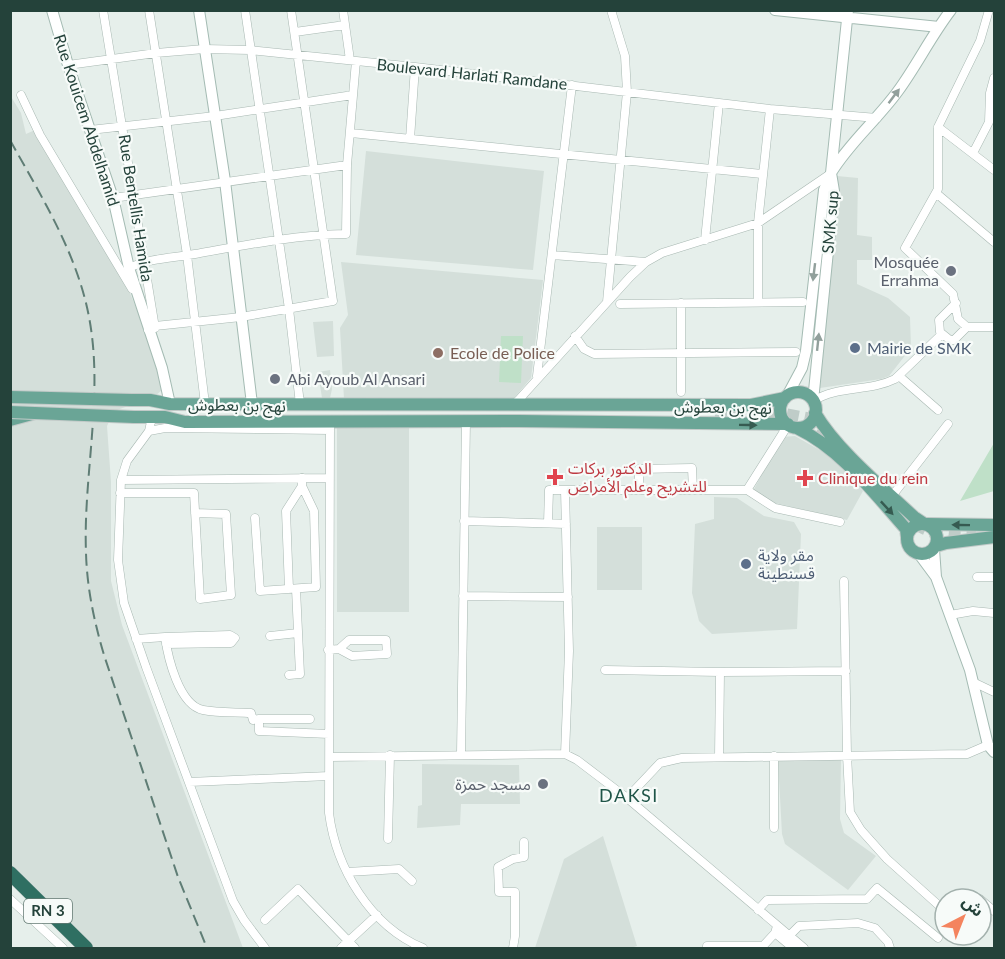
<svg xmlns="http://www.w3.org/2000/svg" width="1005" height="959" font-family="Lato,'Noto Sans Arabic',sans-serif">
<rect width="100%" height="100%" fill="#e6efeb"/>
<path fill="#d4dfda" d="M10,95l11,18 5,21 9,-4 92,156 17,41 19,53 -1,10 -8,7 -40,14 -7,15 4,56v99l11,44 121,323h-152l-80,-79z
M366,151l178,20 -11,99 -177,-15z
M837,176l21,2 -1,57 15,2v23h-15v24l31,14 22,19 1,31 -22,28 -8,3 -61,9z
M341,262l202,18 -12,98 -17,20 -170,1 -4,-71 8,-13z
M333,321l1,35 -17,1 -4,-35z
M330,370l2,19 -2,9h-8l-4,-26z
M337,428h72v184h-72z
M795,436l37,21 31,34 -16,29 -72,-17 -22,-12 29,-54z
M714,497l23,1 27,18 30,6 7,12 -4,95 -85,5 -13,-13 -7,-28 3,-69 19,-5z
M597,527h45v63h-45z
M778,760h63l-1,59 4,14 32,23 -28,34 -63,-46 -3,-10z
M422,764l97,1 1,39h-59l-1,21 -43,3 1,-22 4,-1z
M603,836l34,110 -6,2h-96l29,-89z"/>
<path fill="#bfe0c8" d="M501,336h22l-2,47 -22,-1z
M994,443v48l-34,10z"/>
<g fill="none" stroke-linecap="round" stroke-linejoin="round">
<path stroke="#bfccc8" stroke-width="12" stroke-dasharray="12 6" stroke-linecap="butt" d="M715,412l65,1 26,5 22,20
M901,512c23,23 44,24 75,23"/>
<defs>
<path id="street" d="M103,10l52,318
M149,10l38,245 18,149
M245,10l44,299 11,95
M343,10l7,50
M295,32l50,-7
M68,65l88,-12 48,-4 46,1 165,17 355,42 107,9
M21,95l19,40 92,154
M938,127l56,43
M90,130l125,-14 138,-21
M351,133l411,41
M410,139l5,-72
M973,153l16,-31 1,-29 4,-15
M936,193l58,49
M113,198l234,-33
M705,240l14,-137
M552,255l94,7
M129,268c21,-10 43,-10 66,-14 50,-9 100,-19 151,-20l1,-69 9,-104
M607,302l20,-210 -2,-36 -14,-46
M758,302v-79l12,-114
M681,303v89
M956,303l-17,17 1,12 10,8h4l13,-13
M620,304l183,-2
M967,327l-9,-8 -5,-25 -48,-46 33,-59v-62l42,-86 9,-31
M967,327h27
M148,330l7,-4 86,-9 92,-16 -42,-291
M575,336l9,13 10,5 202,-2
M537,376l35,-291
M899,376l39,34
M813,401c25,-16 56,-9 82,-22l47,-45
M514,405l116,-128 16,-15 16,-9 96,-30 72,-49
M152,417l-3,14 -22,30 -6,19 -3,80 6,43 22,64 87,234 11,19 21,28
M330,422l-1,391c7,55 41,113 94,135
M149,431l16,-3 165,2
M121,480l208,-2
M639,490v-21l53,-1 1,22
M747,490l41,-65
M120,493h74l6,106 31,-4 -5,-81 -31,-1
M892,496l56,-72
M255,518l5,73 56,-4 -2,-76 -12,-25v-8
M464,521l102,3
M548,523l1,-33h16
M977,577h17
M844,581l3,174 3,57 11,18 26,29 58,52
M289,589l-3,-78 16,-25
M463,596l105,1
M950,615l23,-4 21,2
M270,636l28,-3
M165,637l65,-2 5,3 -4,5 -65,1
M136,639l29,-2c3,21 14,68 38,73 15,3 33,2 48,3l2,7 6,-1v12l70,3
M328,650l11,-1 13,7 35,-2 -1,-14h-37l-10,9
M605,670l115,2
M289,675l11,-1 -4,-85
M973,682l21,10
M259,719h51
M461,754l5,-333
M565,754l4,-103 -4,-161h182l28,18 65,14
M774,756v72
M330,757l235,-3 12,6 50,38 177,150
M719,757l1,-85 126,-1
M189,782l140,-6
M627,798l33,-35 22,-5 285,-4 21,-9
M388,839l2,-84
M347,872l52,-3 13,12
M10,899l53,49
M965,899l7,-4 8,4
M981,900l13,11
M758,910l9,-10 100,-1 10,-11 61,50
M265,920l33,-31 57,59
M775,933l18,15
M789,936l10,-10 59,-3 17,5 13,14 2,6
M341,948l36,-33
M513,948l2,-12v-44h-16l-1,-25 15,-8 11,-2v-15
M707,948v-2h56l12,-13 2,-7"/>
<path id="secondary" d="M52,10l16,55 45,133 16,70 33,100 8,36
M199,10l26,171 27,223
M775,10l164,17
M787,396l15,-28 4,-17 18,-161 7,-17 17,-163
M813,401l21,-210 -3,-18c18,-30 46,-53 67,-82 19,-26 33,-55 53,-81
M934,549l2,28 34,93 18,75 6,7
M919,554l17,23"/>
<path id="primary" d="M780 410a18 18 0 1 1 36 0a18 18 0 1 1-36 0Z
M131,400h19l20,4 581,1 34,-7
M815,413c22,37 67,74 99,104l9,6
M134,417h31l20,5 334,-1 269,3
M10,420l22,-6
M797,428c44,21 77,65 109,101l1,8
M907 539a15 15 0 1 1 30 0a15 15 0 1 1-30 0Z
M927,524l67,1
M936,546l10,-3 48,-6"/>
<path id="highway" d="M10,873l76,75"/>
</defs>
<use href="#street" stroke="#a8b8b2" stroke-width="9"/>
<use href="#secondary" stroke="#a4bbb3" stroke-width="12"/>
<use href="#primary" stroke="#c2cac8" stroke-width="14"/>
<use href="#highway" stroke="#c2cac8" stroke-width="15"/>
<use href="#street" stroke="#fff" stroke-width="8"/>
<use href="#secondary" stroke="#fff" stroke-width="10"/>
<use href="#primary" stroke="#6aa596" stroke-width="12"/>
<use href="#highway" stroke="#2f6f62" stroke-width="14"/>
<path stroke="#5f7d75" stroke-width="2" stroke-dasharray="12 6" stroke-linecap="butt" d="M10,140c31,56 67,113 79,177 15,78 -6,158 -3,236 1,35 8,68 18,102l74,222 29,71"/>
<defs>
<path id="primary-bridge" d="M10,397l121,3
M10,412l124,5"/>
</defs>
<use href="#primary-bridge" stroke="#c2cac8" stroke-width="14" stroke-linecap="butt"/>
<use href="#primary-bridge" stroke="#6aa596" stroke-width="12"/>
</g>
<defs><path id="oneway-solid" d="M-6-.8H1V-3.2L6.5 0L1 3.2V.8H-6Z" transform="scale(1.5)"/></defs>
<g fill="#92a09c">
<use href="#oneway-solid" transform="translate(894 96) rotate(-53)"/>
<use href="#oneway-solid" transform="translate(814 272) rotate(97)"/>
<use href="#oneway-solid" transform="translate(818 342) rotate(-84)"/>
</g>
<g fill="#365b51">
<use href="#oneway-solid" transform="translate(748 425) rotate(1)"/>
<use href="#oneway-solid" transform="translate(887 508) rotate(47)"/>
<use href="#oneway-solid" transform="translate(961 525) rotate(-179)"/>
</g>
<g fill="#6b7280" stroke="#f7fbf9" stroke-width="2">
<circle cx="951" cy="271" r="6"/>
<circle cx="275" cy="379" r="6"/>
<circle cx="543" cy="784" r="6"/>
</g>
<g fill="#5c6f8a" stroke="#f7fbf9" stroke-width="2">
<circle cx="855" cy="348" r="6"/>
<circle cx="746" cy="564" r="6"/>
</g>
<circle fill="#8d6e63" stroke="#f7fbf9" stroke-width="2" cx="438" cy="353" r="6"/>
<g fill="#e0444e" stroke="#f7fbf9" stroke-width="2">
<path d="M552 468h6v6h6v6h-6v6h-6v-6h-6v-6h6z"/>
<path d="M802 469h6v6h6v6h-6v6h-6v-6h-6v-6h6z"/>
</g>
<g text-anchor="middle" stroke-width="4.5" stroke-linejoin="round" paint-order="stroke">
<rect fill="#f7fbf9" stroke="#637a73" stroke-width="1.5" x="24" y="899" width="48" height="24" rx="4.5"/>
<g font-size="15" font-weight="bold" fill="#24423a">
<text x="48" y="916">RN 3</text>
</g>
<g font-size="16" fill="#24423a" stroke="#f7fbf9">
<text transform="translate(472 74) rotate(6)" y="6">Boulevard Harlati Ramdane</text>
<text transform="translate(87 120) rotate(72)" y="6">Rue Kouicem Abdelhamid</text>
<text transform="translate(136 208) rotate(81)" y="6">Rue Bentellis Hamida</text>
<text transform="translate(830 222) rotate(-85)" y="6">SMK sup</text>
<text transform="translate(237 405) rotate(1)" y="6">نهج بن بعطوش</text>
<text transform="translate(723 407) rotate(1)" y="6">نهج بن بعطوش</text>
</g>
<g font-size="16" fill="#5b616d" stroke="#f7fbf9" text-anchor="end">
<text x="939" y="268">Mosquée<tspan x="939" dy="18">Errahma</tspan></text>
<text x="287" y="385" text-anchor="start">Abi Ayoub Al Ansari</text>
<text x="531" y="790">مسجد حمزة</text>
</g>
<g font-size="16" fill="#4e5e75" stroke="#f7fbf9" text-anchor="start">
<text x="867" y="354">Mairie de SMK</text>
<text x="758" y="561">مقر ولاية<tspan x="758" dy="18">قسنطينة</tspan></text>
</g>
<g font-size="16" fill="#785e54" stroke="#f7fbf9" text-anchor="start">
<text x="450" y="359">Ecole de Police</text>
</g>
<g font-size="16" fill="#be3a42" stroke="#f7fbf9" text-anchor="start">
<text x="568" y="474">الدكتور بركات<tspan x="568" dy="18">للتشريح وعلم الأمراض</tspan></text>
<text x="818" y="484">Clinique du rein</text>
</g>
<g font-size="18" letter-spacing="1.5" fill="#1f5548" stroke="#f7fbf9">
<text x="629" y="802">DAKSI</text>
</g>
</g>
<rect width="1005" height="959" fill="none" stroke="#24423a" stroke-width="24"/>
<g transform="translate(963 917) rotate(42)"><circle r="28" fill="#f7fbf9" stroke="#a3b1ad" stroke-width="1.5"/>
<path d="M0-4.5L10 22L0 15L-10 22Z" fill="#f4845f"/>
<text y="-9" font-size="16" font-weight="bold" text-anchor="middle" fill="#24423a">ش</text>
</g>
</svg>
